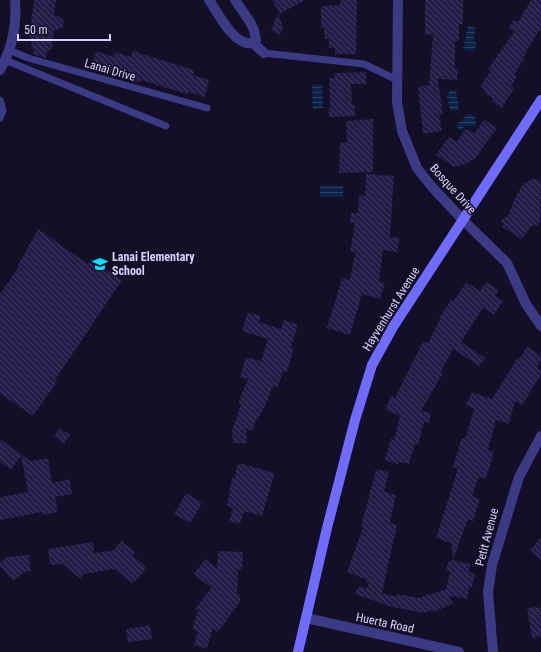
<svg xmlns="http://www.w3.org/2000/svg" width="541" height="652" font-family="'Roboto Condensed',sans-serif">
<defs>
<pattern id="water-rules" width="6" height="5" patternUnits="userSpaceOnUse"><rect width="6" height="5" fill="#0c2248"/><path d="M0 2.5h6" fill="none" stroke="#2f4163"/></pattern>
<pattern id="building-back-hatch" width="6" height="6" patternUnits="userSpaceOnUse"><rect width="6" height="6" fill="#241b47"/><path d="M-1 5l2 2M0 0l6 6M5-1l2 2" fill="none" stroke="#433b63"/></pattern>
</defs>
<rect width="100%" height="100%" fill="#130f26"/>
<path fill="url(#water-rules)" d="M468,26l8,2 -3,13 3,1 -2,10 -11,-3z
M322,84l1,24 -10,1 -1,-24z
M456,90l3,20 -9,1 -2,-10h2v-3l-3,1v-5h2v-3z
M469,113l6,4 1,9h-12l-2,4h-3l-3,-5z
M320,185l23,1v11h-23z"/>
<path fill="url(#building-back-hatch)" d="M34,0h22l-2,15 8,3 2,4 -1,5 -9,4 -2,18 -5,2 -1,7 -13,-4 1,-5 -3,-1 1,-10 -3,-1z
M272,0h33l-25,14z
M340,0h17l-1,54h-21v-6h-6v-9h-4l-1,-11h-3v-22l19,-1z
M425,0h38v24h-4v17h-4v27h3l-1,12 -19,-1 5,36h-4l3,16 -19,3 -5,-47 11,-2 4,-50 -8,-1z
M531,0h10v28l-15,23 1,1 -4,7h1l-10,16 3,2 -6,9 3,2 -12,20 -11,-7 2,-3 -9,-5 1,-3 -5,-3 11,-17 -3,-1 26,-37 -6,-4 6,-8 4,2z
M278,13l5,14 -3,8 -9,-4z
M96,51l18,6 1,-5 16,5 2,-6 61,19 -1,5 16,5 -4,17 -17,-5 -1,2 -46,-14 -1,3 -32,-10 1,-3 -17,-5z
M366,72v12h-15l1,21h3v11l-26,1 -1,-9h2l-1,-30h6l-1,-5z
M373,119v53l-34,1 1,-30 7,-1 -1,-21z
M484,119l13,9 -22,31 -13,6 -8,2 -18,-12 13,-18 8,5 8,-13 10,4z
M366,174l28,2 -4,61 10,1 -3,14 -14,-2 -4,31 6,2 -5,16 -18,-5 -12,41 -23,-7 15,-50 8,2 5,-28 -5,-1 5,-28h-5l1,-10h7l1,-18 6,1z
M534,178l7,5 -1,39 -4,4h-5l-9,13 -20,-12 2,-3 -3,-4 7,-4 7,-18 8,-14z
M38,229l50,35 3,-5 31,21 -67,100 2,2 -24,34 -33,-23v-99l18,-26 -1,-1z
M466,282l14,9 6,-9 13,8 -4,6 8,5 -9,14 -11,-7 -22,34 24,16 -6,8 -26,-17 -12,22 2,1 -1,3 -21,36 10,2 -2,10 -5,-1 -6,23 -3,-1 -6,20 -10,-2 -1,2 -13,-4 6,-21 3,1 6,-24 -15,-7 6,-13 4,2 28,-57 5,2 12,-24 -1,-1 12,-18 3,1z
M248,312l13,4 -2,6 22,7 3,-9 14,5 -7,22 3,1 -7,24 -4,-1 -5,16 -5,-1 -8,20 -7,13 -1,-1 -5,13 -6,-3 1,15h-14l-1,-12 9,-27 -3,-1 10,-24 -8,-2 6,-20 15,4 7,-22 -26,-8z
M527,347l14,8v5l-4,8 4,3v3l-19,31 -7,-4 -6,23 -13,-4 -8,30 6,1 -8,28 -7,-2 -7,19 8,3 -7,22 -5,-2 -15,41 17,4 -1,8 6,2 -3,14 -3,-1 -2,12 -18,-3 4,8 -21,8 -1,-2 -6,3 -33,-6 -37,-13 3,-7 13,2 -4,-1 2,-5 -3,-1 1,-2 -20,-8 16,-44 -2,-1 15,-58 13,3 -5,20 12,3 -6,28 7,2 -15,68 14,4 1,-3 22,4 27,-9 4,-18h-4l2,-9 5,-2 -2,-17 -15,-5 22,-70 -5,-1 8,-27 5,-3 8,-28 -8,-4 6,-13 20,7 26,-42 2,1z
M60,428l10,7 -6,9 -10,-8z
M0,439l30,22 18,-3 4,25 18,-4 2,15 -17,3 3,15 -15,3 -1,-3 -42,8v-23l28,-5 -7,-36 -10,14 -11,-8z
M238,463l37,10 -13,43 -18,-5 -4,13 -11,-3 4,-13 -6,-2 3,-18 3,-11 2,1z
M186,493l16,10 -12,20 -16,-9z
M541,537v23l-11,-10z
M121,541l14,11 -3,3 15,12 -12,15 -1,-1 -2,2 -18,-14 -30,5 -3,5 -19,-15 -12,1 -2,-16 45,-7 1,11 20,-3z
M218,551l25,1 -1,18h-4l-1,24h3v8l-22,30 -5,-4 -6,21 -13,-4 4,-13 -6,-2 6,-19 -3,-2 16,-21 -17,-14 11,-15 12,9z
M29,555l2,16 -7,1 -11,9 -13,-15v-3l7,-6z
M539,607l2,2v27l-9,2 -5,-30z
M150,625l2,14 -24,3 -2,-13z"/>
<g fill="none" stroke-linecap="round" stroke-linejoin="round">
<path stroke="#3d3a85" stroke-width="7" d="M9,50l19,8 179,50
M264,53l100,11 29,14 4,4
M5,60l161,66
M0,100l3,10 -3,8"/>
<path stroke="#3d3a85" stroke-width="10" d="M209,0c10,14 25,47 44,43
M235,0l15,22 4,8 2,10 -3,3
M398,0l-1,102 5,29 15,37 15,19 31,33 44,43 19,41 15,22
M253,43l11,10
M0,70c12,-21 17,-46 15,-70
M306,618l153,34
M493,652l-5,-60 4,-27 27,-88 22,-41"/>
<path stroke="#6f6bff" stroke-width="10" d="M298,652l29,-124 28,-108 17,-55 21,-38 148,-227"/>
</g>
<defs>
<symbol id="school-bare" viewBox="-9 -9 18 18"><path d="M0-5L7-2L0 1L-7-2ZM-4 1L0 2.5L4 1V4Q0 6-4 4Z" fill="#00e5ff" stroke="#130f26" stroke-width="2.5" paint-order="stroke"/></symbol>
</defs>
<g fill-rule="evenodd">
<use href="#school-bare" x="89" y="253" width="22" height="22"/>
</g>
<g text-anchor="middle" stroke-width="3" stroke-linejoin="round" paint-order="stroke">
<g font-size="12" fill="#d9d4ff" stroke="#130f26">
<text transform="translate(110 70) rotate(16)" y="4">Lanai Drive</text>
<text transform="translate(453 189) rotate(48)" y="4">Bosque Drive</text>
<text transform="translate(391 309) rotate(-58)" y="4">Hayvenhurst Avenue</text>
<text transform="translate(487 537) rotate(-75)" y="4">Petit Avenue</text>
<text transform="translate(385 623) rotate(12)" y="4">Huerta Road</text>
</g>
<g font-size="12" font-weight="bold" fill="#d9d4ff" stroke="#130f26" text-anchor="start">
<text x="112" y="261">Lanai Elementary<tspan x="112" dy="14">School</tspan></text>
</g>
</g>
<path d="M18 34v6h92v-6" fill="none" stroke="#d9d4ff" stroke-width="2"/>
<text x="24" y="34" font-size="12" fill="#d9d4ff" stroke="#130f26" stroke-width="3" paint-order="stroke">50 m</text>
</svg>
